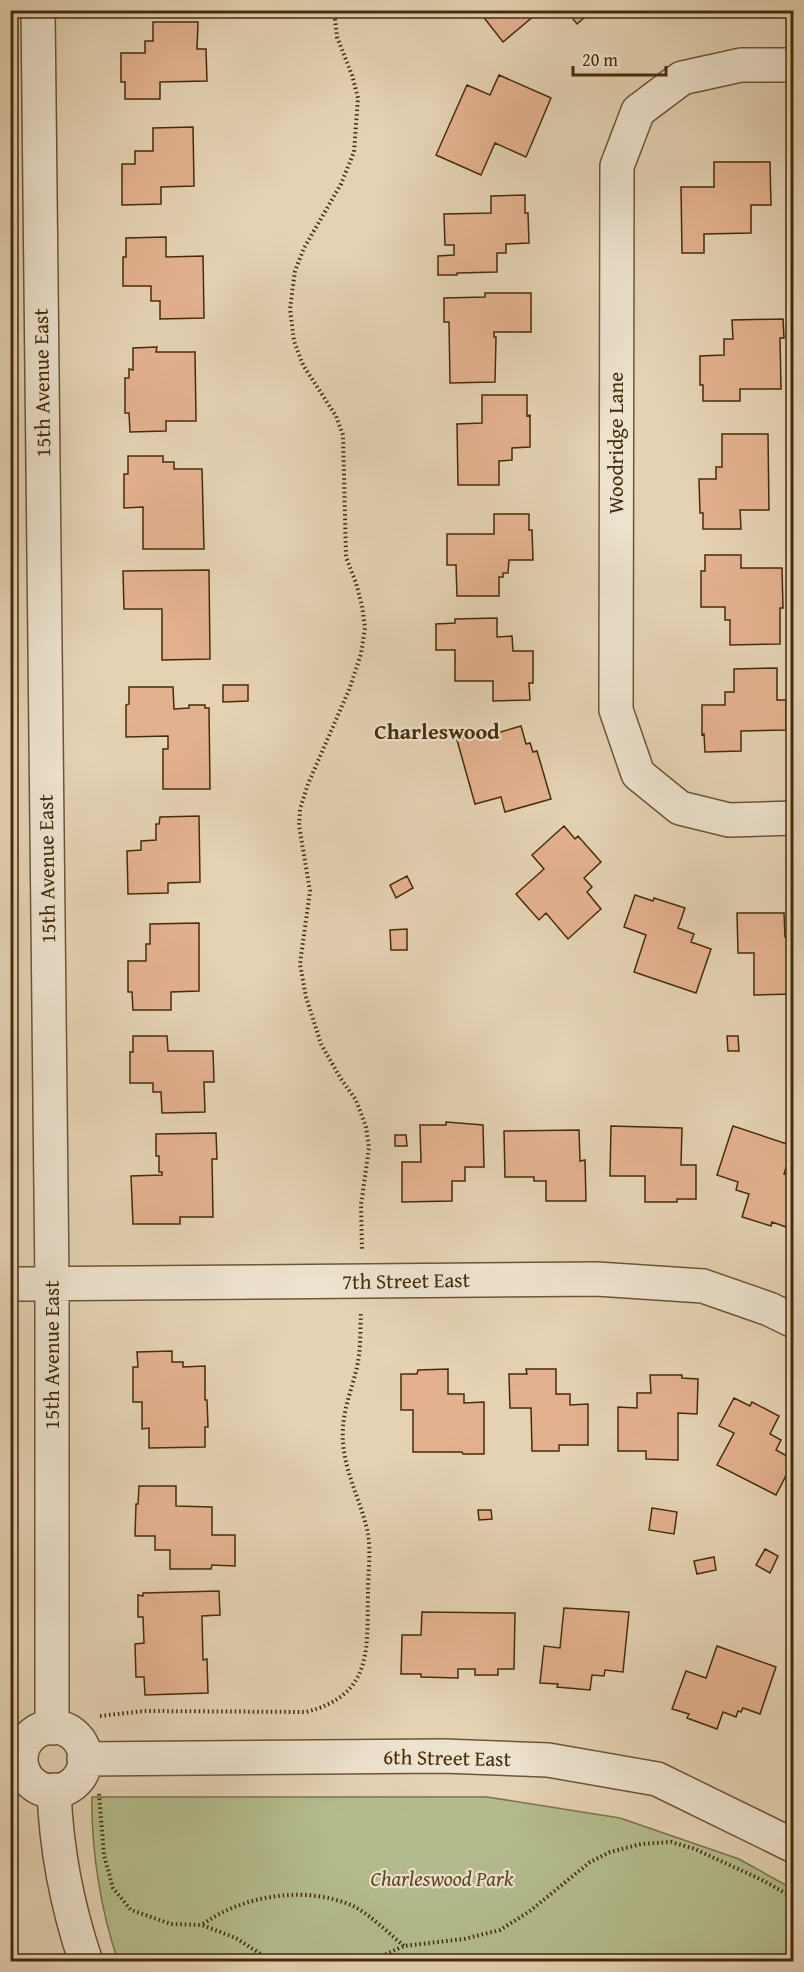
<svg xmlns="http://www.w3.org/2000/svg" width="804" height="1972" font-family="'Gentium Book Plus',serif">
<rect width="100%" height="100%" fill="#e4d2b3"/>
<filter id="stains"><feTurbulence type="fractalNoise" baseFrequency=".00333" numOctaves="4"/><feColorMatrix values="0 0 0 0 .2 0 0 0 0 .09 0 0 0 0 .02 0 0 0 .5 -.17"/></filter>
<radialGradient id="worn" r=".72"><stop offset=".6" stop-color="#630" stop-opacity="0"/><stop offset="1" stop-color="#630" stop-opacity=".3"/></radialGradient>
<path fill="#b4bc8d" stroke="#7c744c" stroke-width="1.5" d="M92,1797h395l133,21 119,41 54,30v72h-675c-17,-49 -27,-111 -26,-164z"/>
<path fill="#e4b190" stroke="#452d0a" stroke-width="1.5" d="M478,10h63l-38,32z
M566,10h27l-16,14z
M153,22h45l-1,27h9l1,32 -47,1v17h-35v-17h-4v-29h24v-12h8z
M499,75l52,23 -25,59 -31,-14 -14,32 -45,-20 31,-70 23,10z
M193,127l1,59 -33,1v17l-39,1v-41h13v-13h18v-23z
M714,162h56l1,43h-20v28l-47,1v19h-22l-1,-66h33z
M525,195v18h3l1,30 -23,1v9h-9v19l-40,1v2h-19v-19l16,-1v-10h-9l-1,-31 47,-1v-17z
M166,237v20l37,-1 1,62 -44,1v-18h-9v-15h-28v-29h3v-19z
M485,293h46v39h-37v5h2l-1,45 -45,1 -1,-61h-5v-24l41,-1z
M783,319l1,19h-4l1,51h-41v12h-37v-16h-3v-29l24,-1v-16h9l-1,-19z
M157,347l-1,5h39l1,69h-30v10l-36,1 -1,-19h-4v-35h4v-9l4,1v-22z
M482,395h45v21l3,-1v32l-18,1v12l-13,1v24h-41l-1,-61 25,-1z
M722,434h46l1,76h-29l1,19h-38v-16h-3l-1,-34h17v-12h6z
M128,456h35v6h11v7h28l2,80h-61v-42l-19,1v-34h4z
M494,514h35v16h3l1,30h-24l-1,13h-5v4h-4v19h-42l-1,-31h-9v-31h47z
M705,555h36v13h41l1,40h-3v36l-50,1v-25h-5v-13h-24v-36h4z
M209,570l1,89 -48,1v-51h-38l-1,-38z
M497,618v19l15,-1 1,15h20v32h-4l1,17 -37,1v-20h-38v-31h-19v-26l19,-1v-4z
M777,668v32h9v30l-45,1v20l-36,1 -1,-18 -2,1v-30h23v-13h9v-23z
M223,685h25v16l-25,1z
M129,687h44l1,22 15,-1v-3h16v3h4l1,81h-47v-40h5v-13l-42,1v-32l3,-1z
M521,726l5,18 4,-1 3,9 4,-1 14,48 -46,13 -4,-15 -26,7 -18,-64 29,-8 1,4z
M199,816l1,66 -32,1v10l-40,1 -1,-43 14,-1v-9l15,-1v-16h3l1,-7z
M564,826l11,13 3,-3 23,26 -17,16 8,9 -5,5 14,17 -33,30 -22,-26 -7,7 -23,-26 28,-25 -12,-14z
M407,876l6,12 -17,10 -6,-13z
M635,895l18,6 1,-3 31,10 -7,20 16,6 -3,8 20,7 -15,44 -62,-21 12,-37 -22,-8z
M737,913h47l1,24h9v57l-40,1v-42h-16z
M199,923v68l-28,1v18h-38l-1,-18h-4v-31h18v-17h4v-20z
M407,929v21h-16l-1,-20z
M133,1036h34l1,15h45l1,31h-10l1,30 -43,1 -1,-21h-8v-9h-23v-31h3z
M727,1036h11l1,15h-11z
M446,1122l37,3 1,42h-19v14h-13v20l-50,1v-40h19l-1,-37h26z
M611,1126l71,2 -1,37h15v34h-19v3h-32v-26h-35z
M733,1126l60,20 -9,28 10,3v27l-8,23 -14,-5 -1,4 -29,-9 7,-23 -13,-4 2,-8 -21,-7z
M579,1130l1,31 5,-1 1,41h-40v-20h-12v-4h-29l-1,-46z
M216,1133l1,26h-5l1,58h-33v7h-47l-2,-48 31,-1v-3h-3v-16h-3v-22z
M395,1135h11l1,11h-12z
M172,1351v11h11v5l22,-1v34h2l1,27h-3v20l-56,1v-20l-7,1v-27h-9v-35h5l-1,-15z
M448,1369v25h16v9l20,-1v52h-21l-1,-2h-49v-42h-12v-36h16l1,-4z
M526,1369h30v25h14v11l18,-1v41h-29v6h-27l-1,-43h-21l-1,-34h18z
M650,1375h32v3l16,1 -1,35 -19,-1v47l-32,-1v-8h-28v-44l19,1v-15h14z
M734,1398l16,8 2,-4 27,14 -9,18 11,6 -5,10 18,10 -18,35 -59,-30 17,-32 -15,-7z
M139,1486h37v20l36,1v28h23v31l-23,-1 -1,4h-41v-19h-15v-14h-20l1,-32h2z
M652,1508l25,4 -3,22 -25,-4z
M478,1510h13l1,9 -13,1z
M765,1549l13,7 -8,17 -14,-8z
M714,1557l2,13 -19,4 -3,-13z
M219,1591l1,24 -18,1 1,44 4,-1 1,34 -63,2 -1,-18h-8l-1,-33 9,-1 -1,-26h-5v-22l5,1v-3z
M564,1608l65,4 -6,60 -18,-2 -1,6 -12,-1 -2,15 -33,-3 1,-3 -18,-1 4,-37 16,2z
M422,1612l93,1 -1,56h-16v6h-23v-6h-17v9l-37,-1v-3h-20l1,-39h19z
M717,1646l59,21 -16,47 -17,-6 -2,4 -3,-1 -2,6 -13,-5 -6,17 -30,-11 2,-4 -17,-5 14,-38 20,7z"/>
<g fill="none" stroke-linecap="round" stroke-linejoin="round">
<defs>
<path id="minor" d="M38,10l14,1274v444
M794,65h-53l-59,13 -44,33 -21,55 -1,544 22,64 42,34 49,12 65,-2
M10,1284l587,-5 106,7 66,23 25,12
M21 1759a32 32 0 1 1 64 0a32 32 0 1 1-64 0Z
M84,1759l359,-3 105,4 109,19 137,67
M54,1790c2,58 13,116 32,172"/>
</defs>
<use href="#minor" stroke="#6d5634" stroke-width="36"/>
<path stroke="#452d0a" stroke-width="4" stroke-dasharray="1.5 3" stroke-linecap="butt" d="M334,10l3,27 15,38 6,23 -4,54 -13,32 -37,64 -9,23 -5,38 4,32 9,24 33,51 7,19 3,122 10,26 6,23 3,22 -4,26 -12,36 -41,94 -8,25 -1,16 11,66 -10,73 6,33 15,47 20,35 15,21 10,27 3,21 -8,57 1,45
M100,1716l44,-5 162,1c67,-17 61,-62 62,-119 0,-18 3,-42 0,-59 -7,-36 -28,-68 -25,-106 1,-23 11,-44 15,-66 3,-16 2,-34 3,-50
M99,1794l5,61 9,33 18,22 40,14 31,1 34,13 29,19 3,5
M203,1924c41,-29 103,-39 150,-18 18,9 35,27 51,40
M369,1962l35,-16 60,-7 36,-9 30,-19 60,-49 20,-10 31,-8 30,-2 24,7 69,32 30,17"/>
<use href="#minor" stroke="#ede2ce" stroke-width="33"/>
</g>
<g text-anchor="middle" stroke-width="4.5" stroke-linejoin="round" paint-order="stroke">
<g font-size="21" fill="#452d0a" stroke="#ede2ce">
<text transform="translate(42 383) rotate(-91)" y="7">15th Avenue East</text>
<text transform="translate(616 443) rotate(-90)" y="7">Woodridge Lane</text>
<text transform="translate(47 869) rotate(-91)" y="7">15th Avenue East</text>
<text transform="translate(406 1281) rotate(-1)" y="7">7th Street East</text>
<text transform="translate(52 1355) rotate(-90)" y="7">15th Avenue East</text>
<text transform="translate(447 1758) rotate(1)" y="7">6th Street East</text>
</g>
<g font-size="21" font-style="italic" fill="#5b4a24" stroke="#ede2ce">
<text x="442" y="1886">Charleswood Park</text>
</g>
<g font-size="22" font-weight="bold" fill="#452d0a" stroke="#ede2ce">
<text x="437" y="739">Charleswood</text>
</g>
</g>
<rect width="804" height="1972" fill="none" stroke="#e4d2b3" stroke-width="36"/>
<rect x="12" y="12" width="780" height="1948" fill="none" stroke="#452d0a" stroke-width="3"/>
<rect x="18" y="18" width="768" height="1936" fill="none" stroke="#452d0a" stroke-width="1.5"/>
<path d="M573 66v9h93v-9" fill="none" stroke="#452d0a" stroke-width="3"/>
<text x="582" y="66" font-size="18" fill="#452d0a" stroke="#ede2ce" stroke-width="4.5" paint-order="stroke">20 m</text>
<rect width="100%" height="100%" filter="url(#stains)"/>
<rect width="100%" height="100%" fill="url(#worn)"/>
</svg>
